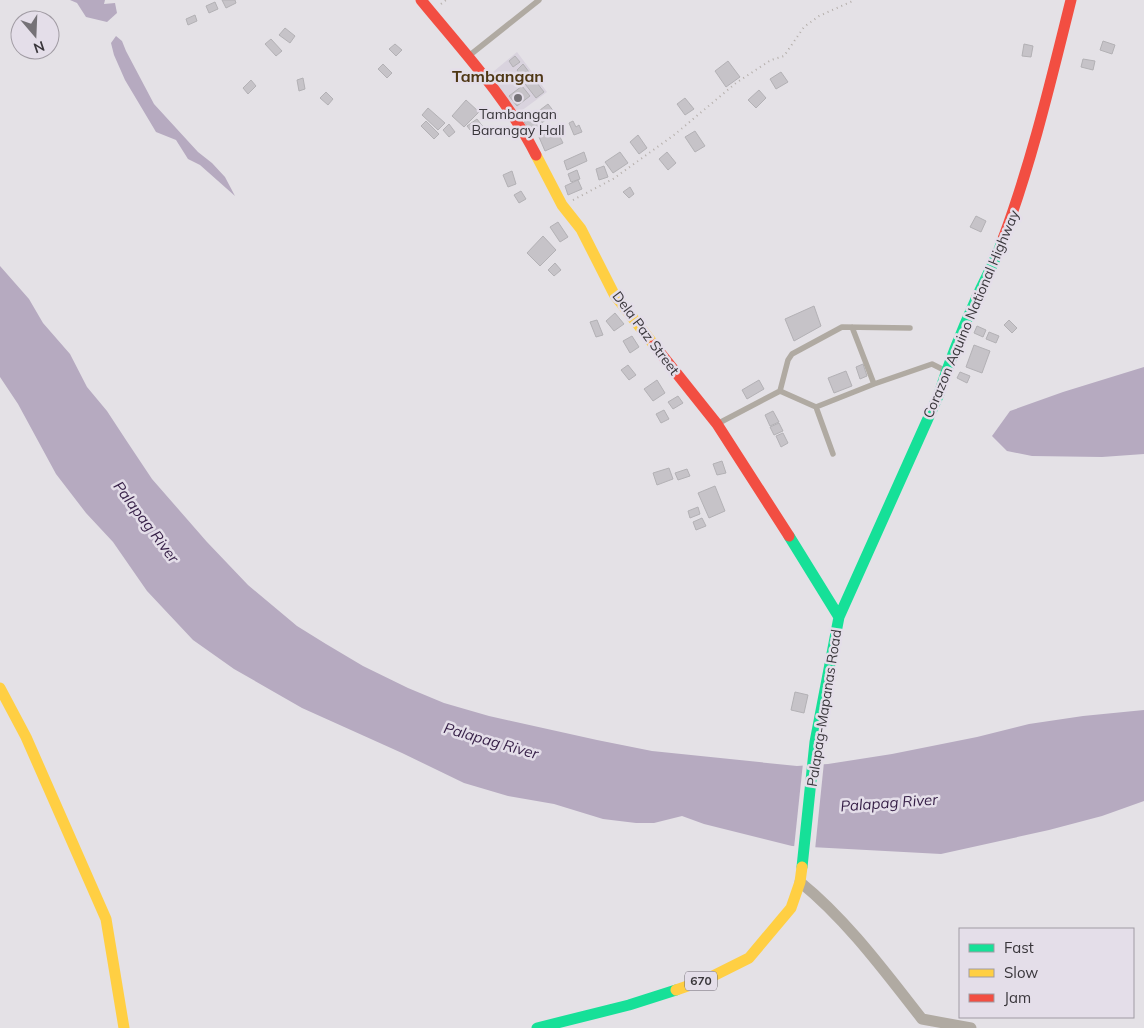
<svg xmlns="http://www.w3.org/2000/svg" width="1144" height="1028" font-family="Mulish,sans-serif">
<rect width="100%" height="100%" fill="#e4e1e6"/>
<path fill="#d9d3de" d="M517,52l30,40 -30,22 -30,-37z"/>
<path fill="#b6aac0" d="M70,0h35l-1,4 11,-1 2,10 -10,9 -21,-5 -9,-14z
M116,36l6,5 4,10 28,53 44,48 14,11 13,14 10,19 -35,-31 -12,-6 -12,-19 -20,-8 -31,-52 -11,-25 -3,-12z
M0,266l29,33 14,24 27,31 17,33 20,24 19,29 26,39 55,63 41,43 49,41 29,18 37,22 45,22 36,15 45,13 108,24 55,11 145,15 31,-2 64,-10 85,-17 52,-13 54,-8 61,-6v91l-42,15 -53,14 -108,24 -149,-8 -88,-22 -22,-8 -28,7h-18l-33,-4 -49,-15 -46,-8 -44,-13 -62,-30 -100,-45 -68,-39 -41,-29 -46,-49 -34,-49 -27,-29 -30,-39 -38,-70 -18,-27z
M1144,367v87l-42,3 -70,-1 -25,-5 -15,-15 18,-25 53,-19z"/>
<path fill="#e4e1e6" d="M824,762l-9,88 -21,-2 9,-85z"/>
<path fill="#c6c3c8" stroke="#b3b1b5" d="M222,0h13l1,3 -10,5z
M215,2l3,7 -9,4 -3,-7z
M195,15l2,6 -9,4 -2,-6z
M285,28l10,8 -5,7 -11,-8z
M271,39l11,12 -6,5 -11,-12z
M1103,41l12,4 -3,9 -12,-4z
M395,44l7,6 -6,6 -7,-7z
M1024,44l9,2 -2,11 -9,-1z
M515,56l5,6 -7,5 -4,-6z
M1083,59l12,2 -2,9 -12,-3z
M728,61l12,16 -14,10 -11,-16z
M383,64l9,9 -5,5 -9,-9z
M523,64l6,8 -7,5 -5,-7z
M781,72l7,10 -12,7 -6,-10z
M530,74l14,18 -8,6 -14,-18z
M303,78l2,11 -6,2 -2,-11z
M251,80l5,6 -8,8 -5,-6z
M522,86l8,10 -13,10 -8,-10z
M759,90l7,8 -10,10 -8,-8z
M326,92l7,7 -5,6 -8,-7z
M685,98l9,11 -9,6 -8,-11z
M466,100l13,12 -15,15 -12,-11z
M548,104l7,9 -24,18 -7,-9z
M428,108l17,15 -7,7 -16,-15z
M477,119l7,9 -10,7 -7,-9z
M426,121l13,13 -5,5 -13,-13z
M573,121l3,6 3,-2 3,7 -8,3 -5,-12z
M449,124l6,8 -6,5 -6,-7z
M556,129l7,14 -18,8 -6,-14z
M695,131l10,15 -10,6 -10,-15z
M638,135l9,13 -8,6 -9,-12z
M584,152l3,9 -20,9 -3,-9z
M620,152l8,11 -15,10 -8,-11z
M667,152l9,11 -8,7 -9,-11z
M604,166l4,11 -9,3 -3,-11z
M577,170l3,9 -9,3 -3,-8z
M512,171l4,13 -8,3 -5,-12z
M578,180l4,9 -14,6 -3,-9z
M630,187l4,7 -5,4 -6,-6z
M521,191l5,8 -7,4 -5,-8z
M976,216l10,5 -5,11 -11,-5z
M558,222l10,15 -8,5 -10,-15z
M543,236l13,14 -16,16 -13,-13z
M555,263l6,7 -7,6 -6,-6z
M814,306l7,20 -27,15 -9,-22z
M615,313l9,11 -10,7 -8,-10z
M597,320l6,15 -7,2 -6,-15z
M1009,320l8,8 -5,5 -8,-8z
M977,326l9,4 -3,7 -9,-4z
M989,332l10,4 -3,7 -10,-4z
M632,336l7,11 -9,6 -7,-12z
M974,345l16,6 -8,22 -16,-6z
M863,364l4,12 -7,3 -4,-12z
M628,365l8,10 -7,5 -8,-10z
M846,371l6,15 -18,7 -6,-15z
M960,372l10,4 -3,7 -10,-5z
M657,380l8,13 -12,8 -9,-12z
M759,380l5,9 -17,10 -5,-9z
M678,396l5,7 -10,6 -5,-7z
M664,410l5,9 -8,4 -5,-9z
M773,411l6,11 -9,4 -5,-11z
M779,423l4,8 -9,4 -4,-8z
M783,433l5,10 -7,4 -5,-11z
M722,461l4,12 -9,2 -4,-11z
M669,468l4,11 -16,6 -4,-12z
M687,469l3,7 -12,4 -3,-7z
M715,486l10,25 -16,7 -11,-25z
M698,507l2,7 -10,4 -2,-7z
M702,518l4,8 -10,4 -3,-8z
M795,692l13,3 -4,18 -13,-3z"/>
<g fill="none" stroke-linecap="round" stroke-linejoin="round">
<path stroke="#b4aeaa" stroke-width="2" stroke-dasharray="1 4" stroke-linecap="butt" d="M441,4l5,-4
M573,200l40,-21 61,-44 62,-52 35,-23 13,-4 20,-29 15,-11 36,-16"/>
<path stroke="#b0aaa2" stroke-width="5.5" d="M470,55l69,-55
M852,327l22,57
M780,391l36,16 58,-23 58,-20 12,6
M816,407l17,47
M719,423l61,-32 8,-31 4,-6 50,-27 68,1"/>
<path stroke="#b0aaa2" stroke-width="11" d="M800,882c47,38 85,90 122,137l49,9"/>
<path stroke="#16e098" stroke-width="11" d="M789,536l50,81 -24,125 -13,125
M839,617l100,-223c10,-32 23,-64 37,-95 9,-20 20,-39 27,-60
M537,1028l92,-23 47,-15"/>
<path stroke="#ffcf43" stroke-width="11" d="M536,155l26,50 19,24 33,65 40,51
M0,688l26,49 80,182 18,109
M676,990l29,-10 44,-22 42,-50 9,-26 2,-15"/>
<path stroke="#f24e42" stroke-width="11" d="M421,0c41,50 86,98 115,155
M1003,239c29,-78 48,-159 68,-239
M654,345l63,79 72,112"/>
</g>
<circle fill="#757277" stroke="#e4dee9" stroke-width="2" cx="518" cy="98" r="5"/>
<g text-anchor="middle" stroke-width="5" stroke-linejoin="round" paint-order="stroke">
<rect fill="#e4dee9" stroke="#6c686f" stroke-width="1" x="685" y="971.5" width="32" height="19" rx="4"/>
<g font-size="12" font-weight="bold" fill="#39363b">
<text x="701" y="985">670</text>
</g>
<g font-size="14" fill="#39363b" stroke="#e4dee9">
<text x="518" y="119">Tambangan<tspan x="518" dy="16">Barangay Hall</tspan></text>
</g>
<g font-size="14" fill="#39363b" stroke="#e4dee9">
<text transform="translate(971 314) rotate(-67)" y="5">Corazon Aquino National Highway</text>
<text transform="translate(646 333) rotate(53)" y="5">Dela Paz Street</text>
<text transform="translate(824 708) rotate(-81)" y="5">Palapag-Mapanas Road</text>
</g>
<g font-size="15" font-style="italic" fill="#351e46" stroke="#e4dee9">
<text transform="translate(146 522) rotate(53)" y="5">Palapag River</text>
<text transform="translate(491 741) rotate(16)" y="5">Palapag River</text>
<text transform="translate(889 803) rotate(-4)" y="5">Palapag River</text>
</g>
<g font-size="16" font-weight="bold" fill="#4e3714" stroke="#e4dee9">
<text x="498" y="82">Tambangan</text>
</g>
</g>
<rect x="959" y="928" width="175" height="90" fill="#e4dee9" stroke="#a09ba3"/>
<rect x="969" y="944" width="25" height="8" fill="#16e098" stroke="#a09ba3"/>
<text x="1004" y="953" font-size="15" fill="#39363b">Fast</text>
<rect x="969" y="969" width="25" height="8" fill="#ffcf43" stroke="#a09ba3"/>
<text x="1004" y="978" font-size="15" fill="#39363b">Slow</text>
<rect x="969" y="994" width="25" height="8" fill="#f24e42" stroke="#a09ba3"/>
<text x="1004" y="1003" font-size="15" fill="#39363b">Jam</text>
<g transform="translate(35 35) rotate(161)"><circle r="24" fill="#e4dee9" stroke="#a09ba3"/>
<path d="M0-4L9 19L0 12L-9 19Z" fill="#757277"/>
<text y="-8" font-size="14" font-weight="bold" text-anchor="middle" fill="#39363b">N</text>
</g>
</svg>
